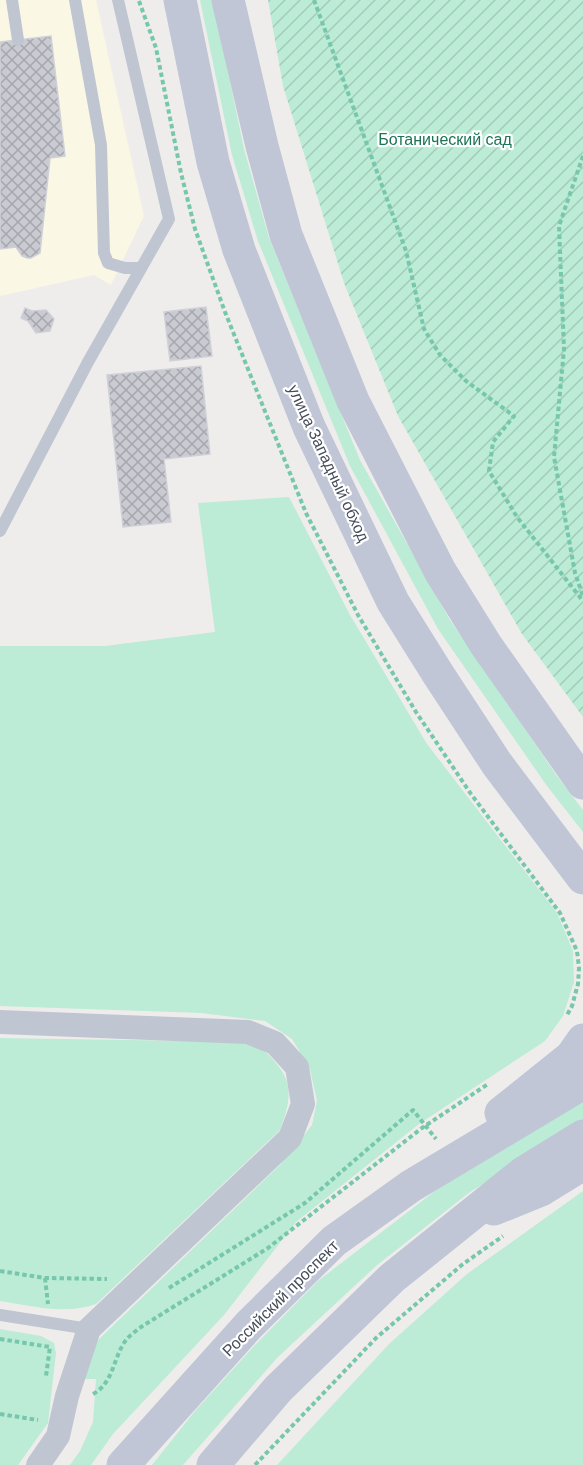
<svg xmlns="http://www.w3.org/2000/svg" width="583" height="1465" font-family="Arial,sans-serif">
<defs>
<pattern id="garden-furrows" width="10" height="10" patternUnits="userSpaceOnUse" patternTransform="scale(1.5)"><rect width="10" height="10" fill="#bcebd6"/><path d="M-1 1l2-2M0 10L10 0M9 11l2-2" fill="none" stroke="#a3cbba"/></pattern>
<pattern id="building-cross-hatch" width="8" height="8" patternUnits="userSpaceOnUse" patternTransform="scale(1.5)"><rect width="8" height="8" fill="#cacbd2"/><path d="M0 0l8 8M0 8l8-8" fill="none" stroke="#a6a7ad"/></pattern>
</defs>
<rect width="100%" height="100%" fill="#efedec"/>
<path fill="#faf7e5" d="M0,0h96l48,216 -33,69 -17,-10 -94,21z"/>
<path fill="#bcebd6" d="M200,0h13l31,149 25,89 91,222 90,160 107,156 26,34v22l-36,-46 -109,-157 -88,-163 -92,-225 -26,-86z
M289,497l61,118 77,129 130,169 16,38 1,31 -11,34 -18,25 -126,83 -123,98 -72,93 -111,119 -22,31h-21l10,-14 13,-29 3,-43h-13l13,-37 185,-178 31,-39 5,-24 -7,-32 -18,-30 -27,-18 -64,-8 -201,-7v-360h105l110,-14 -17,-129z
M0,1038l255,4c34,31 42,43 25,88l-184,174c-32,11 -63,2 -96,-3z
M583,1095v27l-113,70 -94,74 -99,92 -94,107h-31l43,-54 60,-66 63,-64 143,-110z
M583,1191v274h-306l112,-121 78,-70z
M0,1329l41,7 13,7 2,10 -8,70 -30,42h-18z"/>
<path fill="url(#garden-furrows)" d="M268,0h315v717l-61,-83 -124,-218 -54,-133 -61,-197z"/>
<path fill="url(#building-cross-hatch)" stroke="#d0d1d8" stroke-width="1.5" d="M51,36l14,120 -15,2 -10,95 -9,5h-4l-5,-2 -6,-9 -16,2v-207z
M206,307l6,49 -42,5 -6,-49z
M25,308l7,3 14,-1 8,9 -4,12 -14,2 -8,-12 -7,-3z
M201,366l9,88 -46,5 7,63 -48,5 -16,-152z"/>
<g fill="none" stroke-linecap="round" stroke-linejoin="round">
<path stroke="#76c7ac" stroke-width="4" stroke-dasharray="4.5 3" stroke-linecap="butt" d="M314,0l92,251 18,78 16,26 26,26 48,35 -21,26 -4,29 28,46 66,84
M139,1l17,47 25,125 14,56 30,83 81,201 52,102 58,97 55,82 89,119 17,38 2,17 -1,16 -6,22 -5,9
M583,156l-24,70 5,123 -10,108 21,116 8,23
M0,1271l45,7 62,1
M45,1278l3,26
M169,1288l136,-85 108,-93 23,29
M0,1339l50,8 -4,29
M93,1394c21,-11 20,-37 33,-54 4,-5 10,-9 15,-13l127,-79 154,-120 66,-44
M0,1414l38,6
M255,1465l121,-127 87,-74 40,-28"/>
<path stroke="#c0c6d1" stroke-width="12" d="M12,0l6,40
M75,0l26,145 3,108 4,10 17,5h16
M0,531l88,-169 81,-143 -51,-219
M0,1315l89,14"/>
<path stroke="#c0c6d1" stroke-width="24" d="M0,1022l248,10 27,11 22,24 6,37 -13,34 -201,191 -22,67 -9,40 -20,29"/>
<path stroke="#c0c6d5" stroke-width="33" d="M180,0l33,162 26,88 70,177 84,175 45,72 59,90 86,114
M228,0l34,146 24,89 67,166 87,170 46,74 97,138
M501,1113l70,-56 12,-17
M494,1209l47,-19 42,-26
M123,1465l126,-140 85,-84 77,-55 172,-103
M213,1465l65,-76 114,-111 131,-105 60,-37"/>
</g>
<g text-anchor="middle" stroke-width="4.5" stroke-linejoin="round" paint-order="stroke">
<g font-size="16" fill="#1b7556" stroke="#fff">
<text x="445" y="145">Ботанический сад</text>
</g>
<g font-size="16" fill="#464d59" stroke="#fff">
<text transform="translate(329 463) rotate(65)" y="6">улица Западный обход</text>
<text transform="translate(280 1298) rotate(-45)" y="6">Российский проспект</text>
</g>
</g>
</svg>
